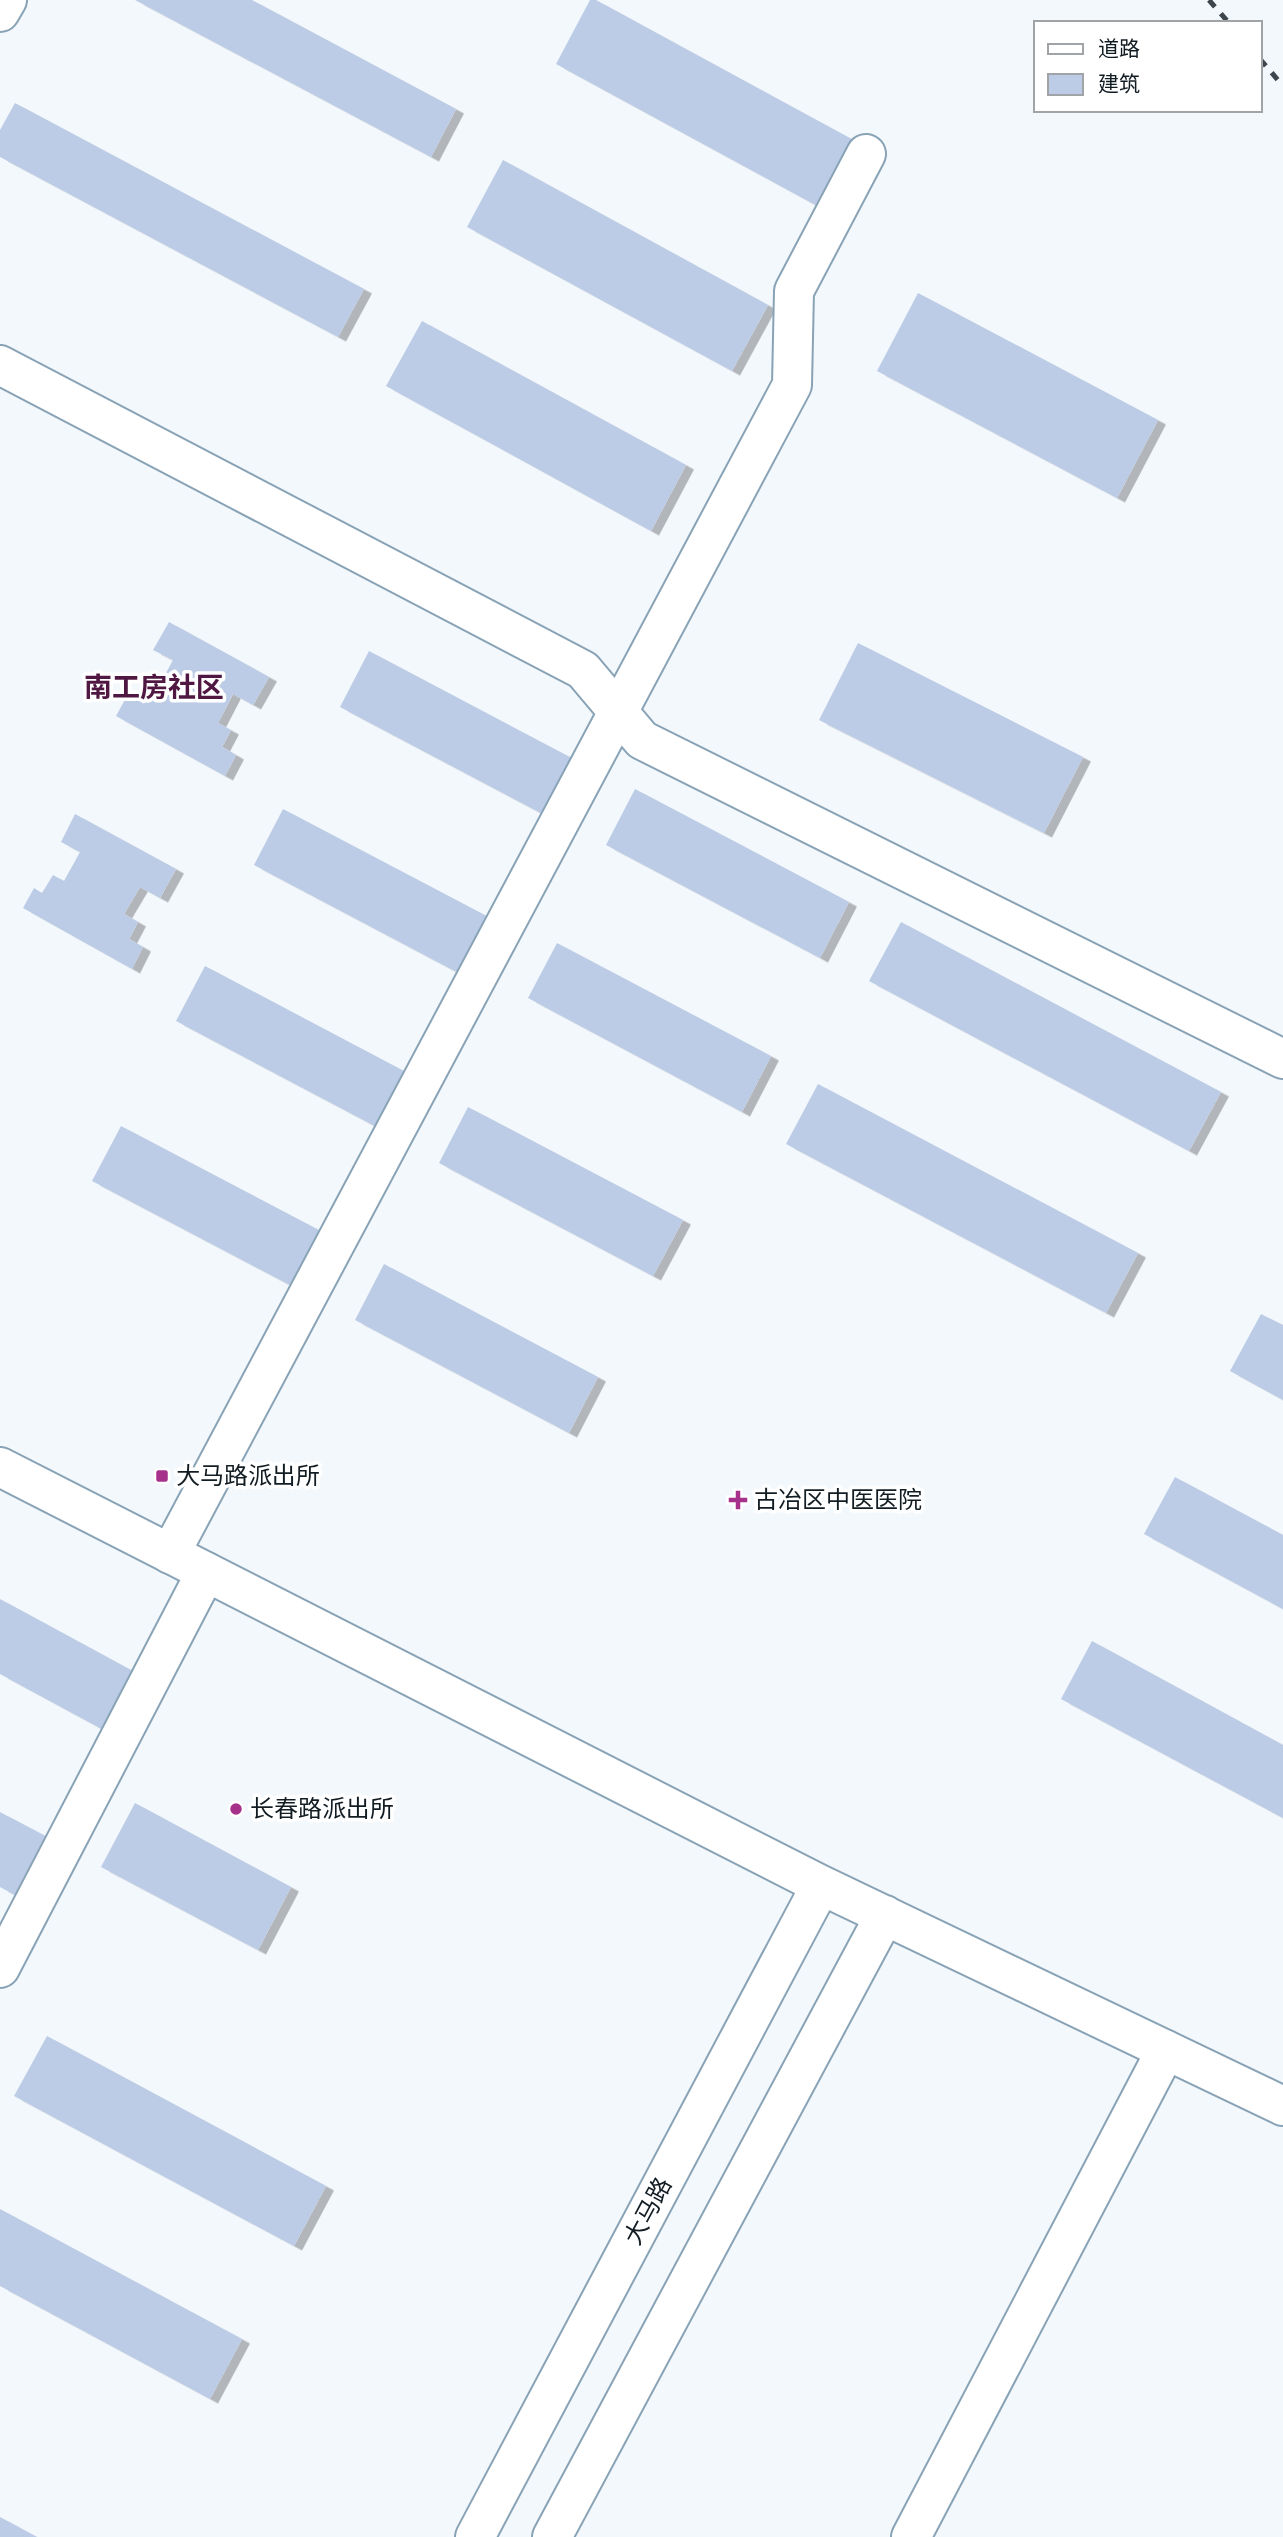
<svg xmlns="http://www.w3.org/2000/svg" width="1283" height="2537" font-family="Mulish,'Noto Sans SC',sans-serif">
<defs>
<filter id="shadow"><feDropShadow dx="8" dy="4.5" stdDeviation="0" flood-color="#0004"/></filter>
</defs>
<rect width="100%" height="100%" fill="#f3f8fd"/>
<path fill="#bccce6" filter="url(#shadow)" d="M135,0h117l204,109 -25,48z
M590,0h6l261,142 -36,66 -265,-144z
M15,103l349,186 -26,48 -338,-180v-27z
M503,160l265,145 -36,66 -265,-144z
M918,293l240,127 -41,78 -240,-127z
M422,321l264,144 -35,66 -265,-145z
M169,622l100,55 -16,28 -20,-11 -15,29 13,7 -9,17 14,8 -11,21 -109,-60 11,-20 9,5 10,-18 11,7 16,-30 -20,-10z
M858,643l225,114 -39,76 -225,-113z
M369,651l214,113 -29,56 -214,-113z
M635,789l214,113 -29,56 -214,-113z
M283,809l215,113 -30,56 -214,-113z
M75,814l101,55 -16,29 -20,-11 -16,27 14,8 -9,17 14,8 -11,22 -109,-61 11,-20 8,5 11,-18 11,6 16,-29 -19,-10z
M901,922l320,170 -32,59 -320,-170z
M557,943l214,113 -29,56 -214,-114z
M205,966l214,113 -29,55 -214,-113z
M818,1084l320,169 -32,60 -320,-169z
M468,1107l215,113 -30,56 -214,-113z
M121,1126l215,113 -29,55 -215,-113z
M384,1264l214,113 -29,56 -214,-113z
M1261,1314l22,11v75l-53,-29z
M1175,1477l108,58v74l-139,-75z
M0,1599l142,77 -31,58 -111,-60z
M1092,1641l191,104v73l-222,-119z
M135,1803l156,84 -33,63 -157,-83z
M0,1812l53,28 -31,59 -22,-12z
M47,2036l279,150 -32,60 -280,-150z
M0,2209l242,130 -32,60 -210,-113z
M0,2517l37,20h-37z"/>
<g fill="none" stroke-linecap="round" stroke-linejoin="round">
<defs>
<path id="street" d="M0,12l7,-12
M0,365l583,305 59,70 641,319
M170,1554l622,-1169 2,-94 72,-137
M0,1968l206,-396
M911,2537l255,-487"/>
<path id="secondary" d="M0,1467l821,418 462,221
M475,2537l346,-652
M552,2537l333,-622"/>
</defs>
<use href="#street" stroke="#89a3b6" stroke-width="42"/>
<use href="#secondary" stroke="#89a3b6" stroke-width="42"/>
<use href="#street" stroke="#fff" stroke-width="38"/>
<use href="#secondary" stroke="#fff" stroke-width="38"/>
<path stroke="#3d464c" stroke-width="5" stroke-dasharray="9 9" stroke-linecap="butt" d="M1209,0l20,23
M1260,59l23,27"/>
</g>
<g fill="#a6318a" stroke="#fff" stroke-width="2.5">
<rect x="155" y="1469" width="14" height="14" rx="3.5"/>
<path d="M734.5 1489.5h7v7h7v7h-7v7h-7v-7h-7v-7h7z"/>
<circle cx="236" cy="1809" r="7"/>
</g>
<g text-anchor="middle" stroke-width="7" stroke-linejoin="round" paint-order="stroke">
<g font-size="24" fill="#121c23" stroke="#fff" text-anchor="start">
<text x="176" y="1484">大马路派出所</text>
<text x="754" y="1508">古冶区中医医院</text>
<text x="250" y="1817">长春路派出所</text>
</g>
<g font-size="24" fill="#121c23" stroke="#fff">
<text transform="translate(648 2211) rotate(-62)" y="8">大马路</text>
</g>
<g font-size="28" font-weight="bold" fill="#4f1741" stroke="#fff">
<text x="154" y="697">南工房社区</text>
</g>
</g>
<rect x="1034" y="21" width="228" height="91" fill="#ffffff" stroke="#a0a4a7" stroke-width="2"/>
<rect x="1048" y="44" width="35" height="10" fill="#ffffff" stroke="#a0a4a7" stroke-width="2"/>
<text x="1098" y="56" font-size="21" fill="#121c23">道路</text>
<rect x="1048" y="74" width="35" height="21" fill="#bccce6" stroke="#a0a4a7" stroke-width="2"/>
<text x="1098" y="91" font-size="21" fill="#121c23">建筑</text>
</svg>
